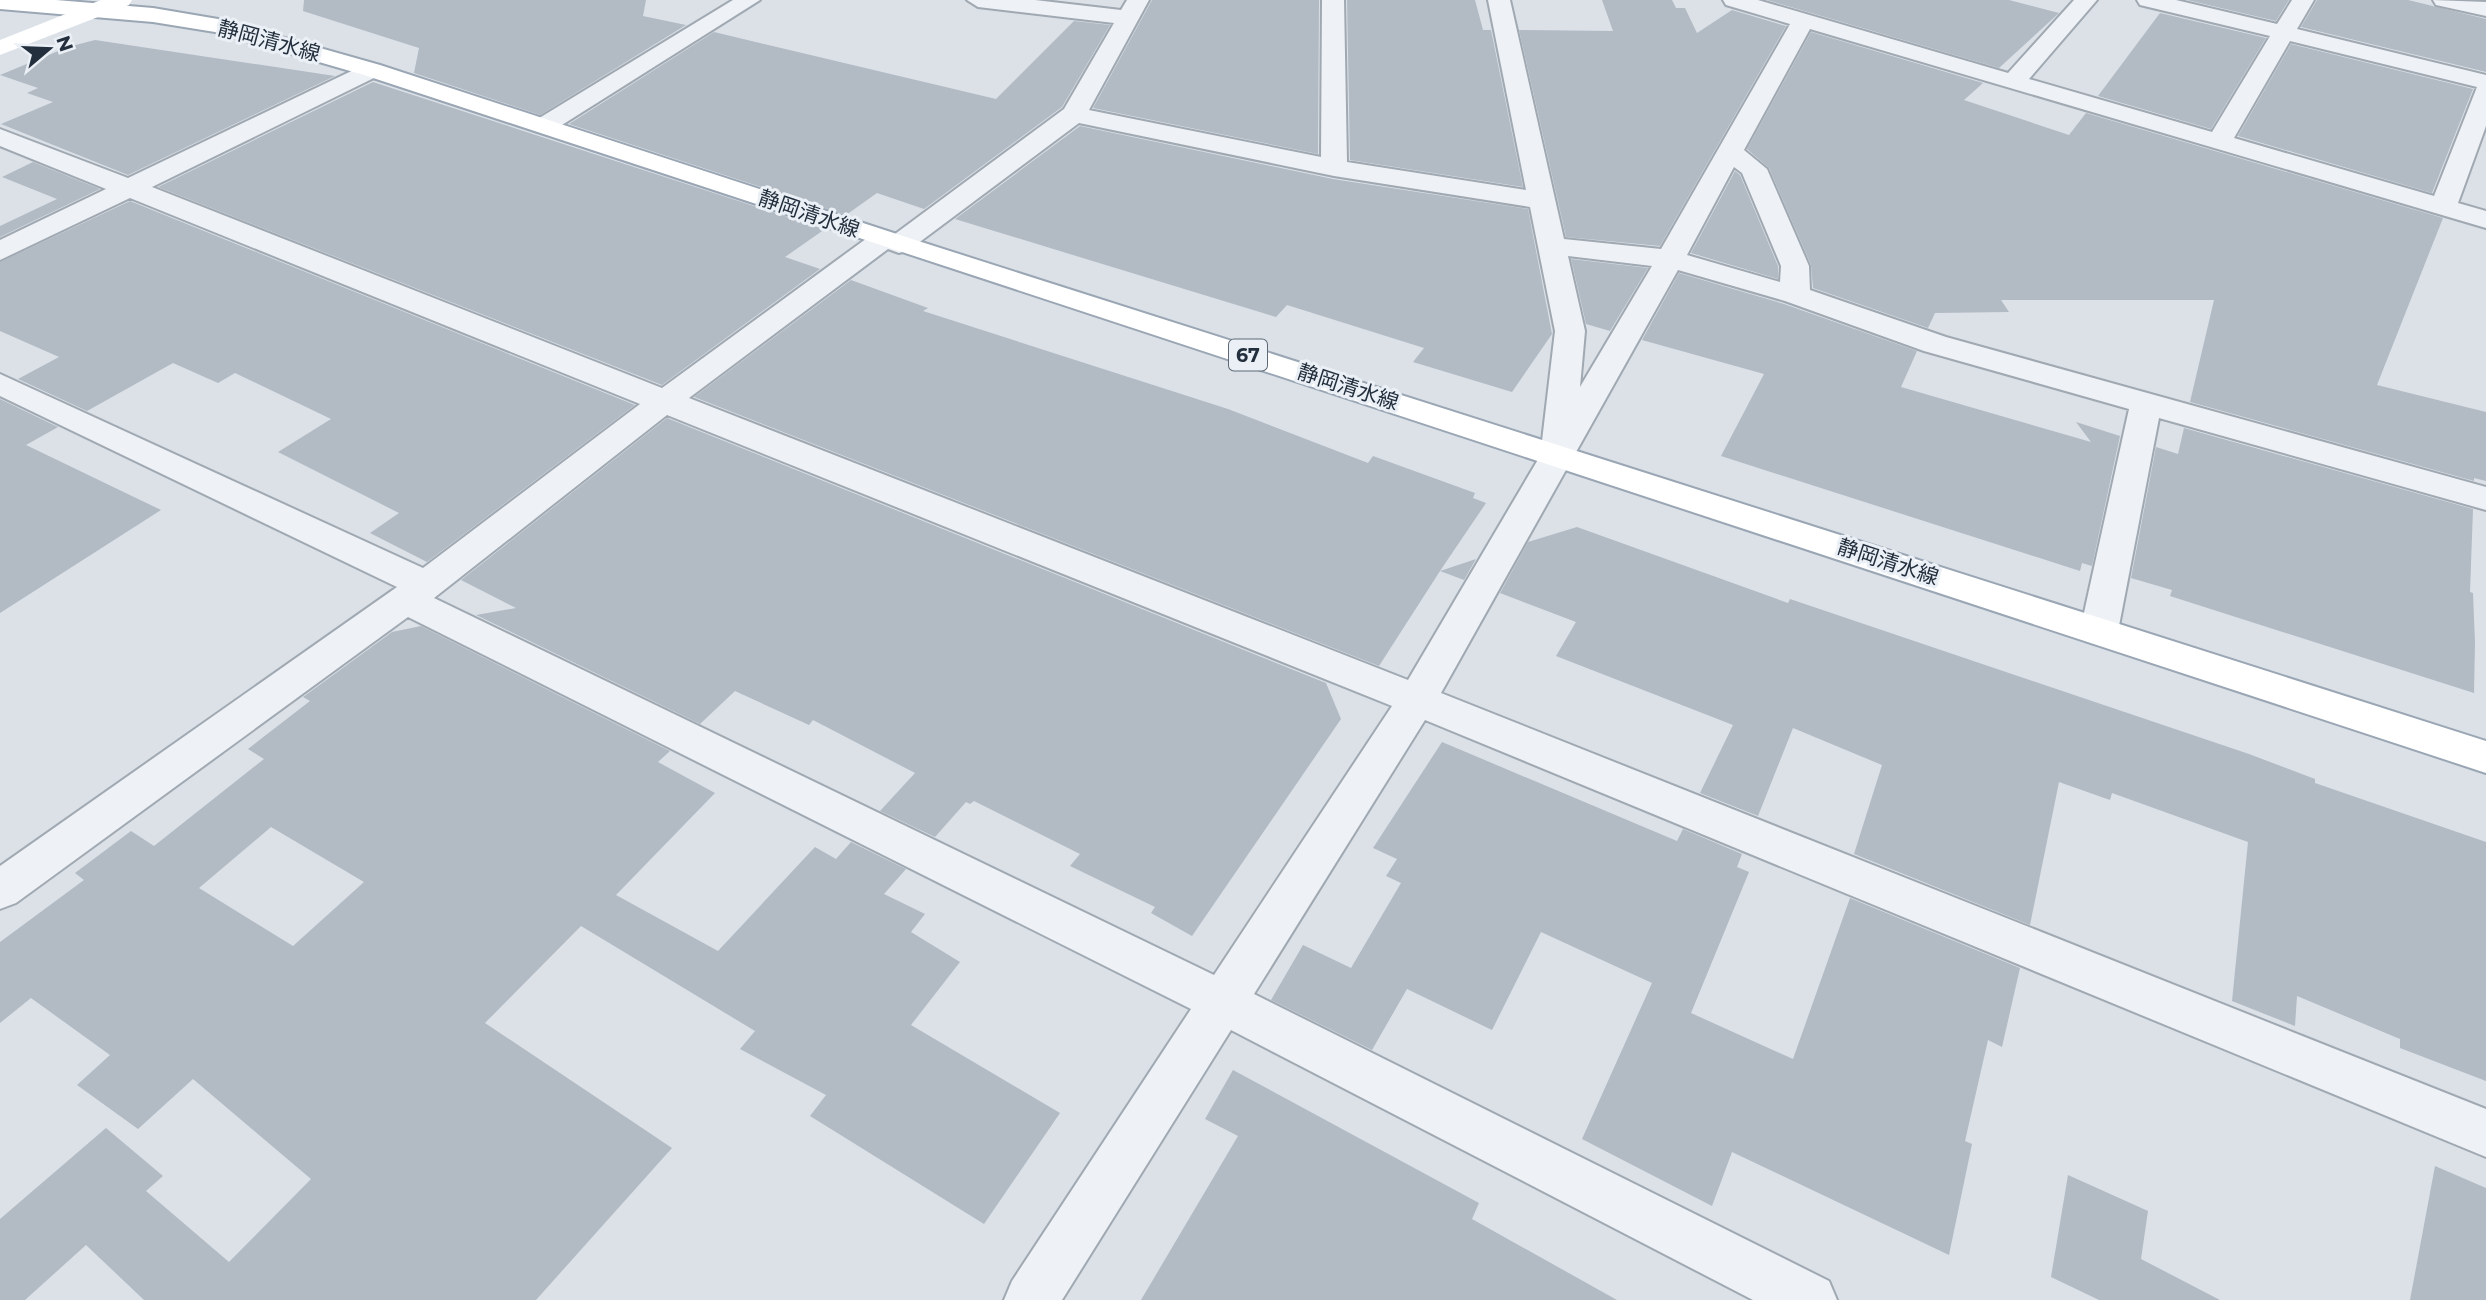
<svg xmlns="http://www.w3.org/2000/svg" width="2486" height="1300" font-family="Montserrat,'Noto Sans JP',sans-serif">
<rect width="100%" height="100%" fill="#dbe1e7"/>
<path fill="#b2bac4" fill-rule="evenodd" d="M304,0h342l-3,16 43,9 -146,90 -126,-42 5,-25 -116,-37z
M1152,0h167l-1,154 -225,-46z
M1347,0h128l8,30h8l32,157 -173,-27z
M1602,0h70l4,8h9l12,25 35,-23 54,16 -126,220 -94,-9 -47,-207 94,1z
M1767,0h242l50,13 -60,55z
M2187,0h102l-13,21z
M2317,0h91l78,19v53l-185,-45z
M2160,13l106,25 -55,91 -113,-33z
M1074,21l36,4 -48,82 -138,102 -47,-16 -31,22 -277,-91 145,-92 282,67z
M1811,32l172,51 -19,17 105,35 17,-22 357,105 -66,167 109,27v69l-12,-3v3l-284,-79 24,-102h-213l8,12 -74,1 -7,15 -115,-40 -2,-23 -42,-97 -22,-19z
M95,40l240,36 -207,99 -127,-51 52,-22 -26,-9 11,-5 -38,-13 68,-28z
M2291,44l182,45 -41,104 -194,-57z
M373,82l452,147 -40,28 35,12 -158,116 -504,-198z
M1080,126l253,53 195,30 24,125 -40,58 -99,-30 11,-14 -137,-43 -11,12 -321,-98z
M33,162l67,27 -100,48v-11l57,-27 -55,-22z
M1735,171l5,4 38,91v13l-87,-26z
M130,201l505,204 -208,157 -57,-29 29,-20 -121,-61 53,-33 -96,-46 -17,10 -45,-20 -86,48 -69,-32 41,-22 -59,-26v-69z
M1571,259l77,9 -38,63 -24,-7z
M1679,273l105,31 133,47 -16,36 190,55 -15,-20 44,14 -28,130 -10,-3 -2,8 -359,-115 43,-82 -122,-34z
M851,280l77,28 -5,3 305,98 140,54 5,-7 102,37 -2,5 13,5 -46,68 36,-12 -12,21 -24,-9 -61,95 -685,-269z
M0,399l58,28 -32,18 135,65 -161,103z
M667,418l659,265 15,36 -149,217 -41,-23 4,-6 -85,-41 10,-12 -106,-53 -4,3 -4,-2 -31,35 -55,-26 35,-38 -102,-53 -4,5 -74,-34 -35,33 -224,-109 40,-7 -55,-28z
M2184,428l289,81 -3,83 3,1 2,50 -1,50 -304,-97 2,-6 -41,-12 25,-131 22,7z
M1577,527l211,76 2,-4 459,155 66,25v4l171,59v239l-86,-33v-9l-103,-43 -2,30 -63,-25 16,-159 -136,-49 -2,7 -51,-18 -29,143 -176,-71 28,-89 -89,-37 -35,88 -58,-23 33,-68 -177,-69 20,-34 -76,-29 28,-51z
M421,626l249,125 -12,11 57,31 -99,102 102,56 97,-104 21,12 15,-17 55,27 -22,25 41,20 -14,18 49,30 -49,63 149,88 -76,111 -174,-108 16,-21 -86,-46 15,-18 -174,-105 -96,97 187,125 -136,152h-392l-58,-55 -61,55h-25v-81l106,-91 57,48 -17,15 83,71 82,-83 -118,-100 -55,50 -61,-44 33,-30 -79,-57 -31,25v-81l84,-62 -9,-7 56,-42 23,15 110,-87 -16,-10 62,-48 -7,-4 89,-65zM271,827l93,55 -71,64 -94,-58z
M1442,742l235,99 6,-12 59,25 -5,13 12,5 -58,141 102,46 57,-161 170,70 -18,79 -14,-7 -23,101 7,3 -23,111 -217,-103 -20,54 -130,-67 70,-156 -111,-51 -49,98 -85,-41 -35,61 -101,-50 32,-55 48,23 50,-85 -15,-7 11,-17 -24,-11z
M1233,1070l246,133 -7,16 145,81h-476l97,-164 -33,-17z
M2435,1166l51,22v112h-76z
M2068,1175l80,36 -7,48 79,41h-121l-48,-23z"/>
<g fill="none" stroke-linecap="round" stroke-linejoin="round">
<defs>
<path id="minor" d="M733,0h27l-206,130h-18l-4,-5 4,-5z
M967,0h68l86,10 6,-10h22l-60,110 232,47 1,-157h22l3,162 179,28 -38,-190h22l54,239 97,10 129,-225 -64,-19 -3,-5h35l250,73 66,-73h23l-68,79 183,53 58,-96 -130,-31 -3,-5h39l101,24 15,-24h22l-17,29 189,46v51l-28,77 28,8v17l-676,-199 -66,121 23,19 42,97 1,24 136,47 540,150v23l-327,-92 -41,213 -6,10 -13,4 -13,-4 -6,-10 49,-222 -205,-58 -139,-50 -107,-31 -237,423 1045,416v48l-1061,-437 -171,274 575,287 8,19h-84l-522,-270 -169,270h-58l8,-19 179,-272 -783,-392 -392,286 -16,6v-43l397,-279 -397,-191v-22l423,194 217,-164 -510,-206 -130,62v-20l106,-51 -106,-43v-17l128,49 236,-113h16l4,5 -4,5 -228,112 510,201 212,-155 10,-2 11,3 169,-125 50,-86 -136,-16zM2290,41l187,46 -43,109 -200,-58zM1079,123l255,53 196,31 25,124 -13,110 4,5 -138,234 -719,-282 199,-149 11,4 10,-3zM1734,167l8,6 39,93 -1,16 -93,-27zM1568,256l84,10 -72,121 5,-56zM667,415l725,291 -178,269 -780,-377z
M2433,0l53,2v14l-50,-11z"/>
<path id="primary" d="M0,0h56l97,8 65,11 162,46 529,173 1577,503v32l-2122,-698 -149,-43 -62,-10 -153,-13z"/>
</defs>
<use href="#minor" stroke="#a0a8b1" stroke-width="4"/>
<use href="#primary" stroke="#9aa6b4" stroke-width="4"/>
<use href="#minor" fill="#eef1f5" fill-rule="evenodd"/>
<path fill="#fff" fill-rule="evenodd" d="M101,0h31l-3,5 -129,50v-15z"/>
<use href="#primary" fill="#fff" fill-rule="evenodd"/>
</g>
<g text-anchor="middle" stroke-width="6" stroke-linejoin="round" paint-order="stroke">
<rect fill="#eaf0f5" stroke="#5f6975" stroke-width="2" x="1229" y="339.5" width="38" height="31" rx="5"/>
<g font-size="19" font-weight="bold" fill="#242f3e">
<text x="1248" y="362">67</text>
</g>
<g font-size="21" fill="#242f3e" stroke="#eaf0f5">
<text transform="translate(269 41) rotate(15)" y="7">静岡清水線</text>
<text transform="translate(809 214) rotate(19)" y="7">静岡清水線</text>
<text transform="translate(1348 387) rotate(18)" y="7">静岡清水線</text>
<text transform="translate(1888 562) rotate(18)" y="7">静岡清水線</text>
</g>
</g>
<g transform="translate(49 49) rotate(71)" stroke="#eaf0f5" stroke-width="5" paint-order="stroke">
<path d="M0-5L12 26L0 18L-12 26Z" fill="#242f3e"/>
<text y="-10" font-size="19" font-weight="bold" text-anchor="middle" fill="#242f3e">N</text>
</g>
</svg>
